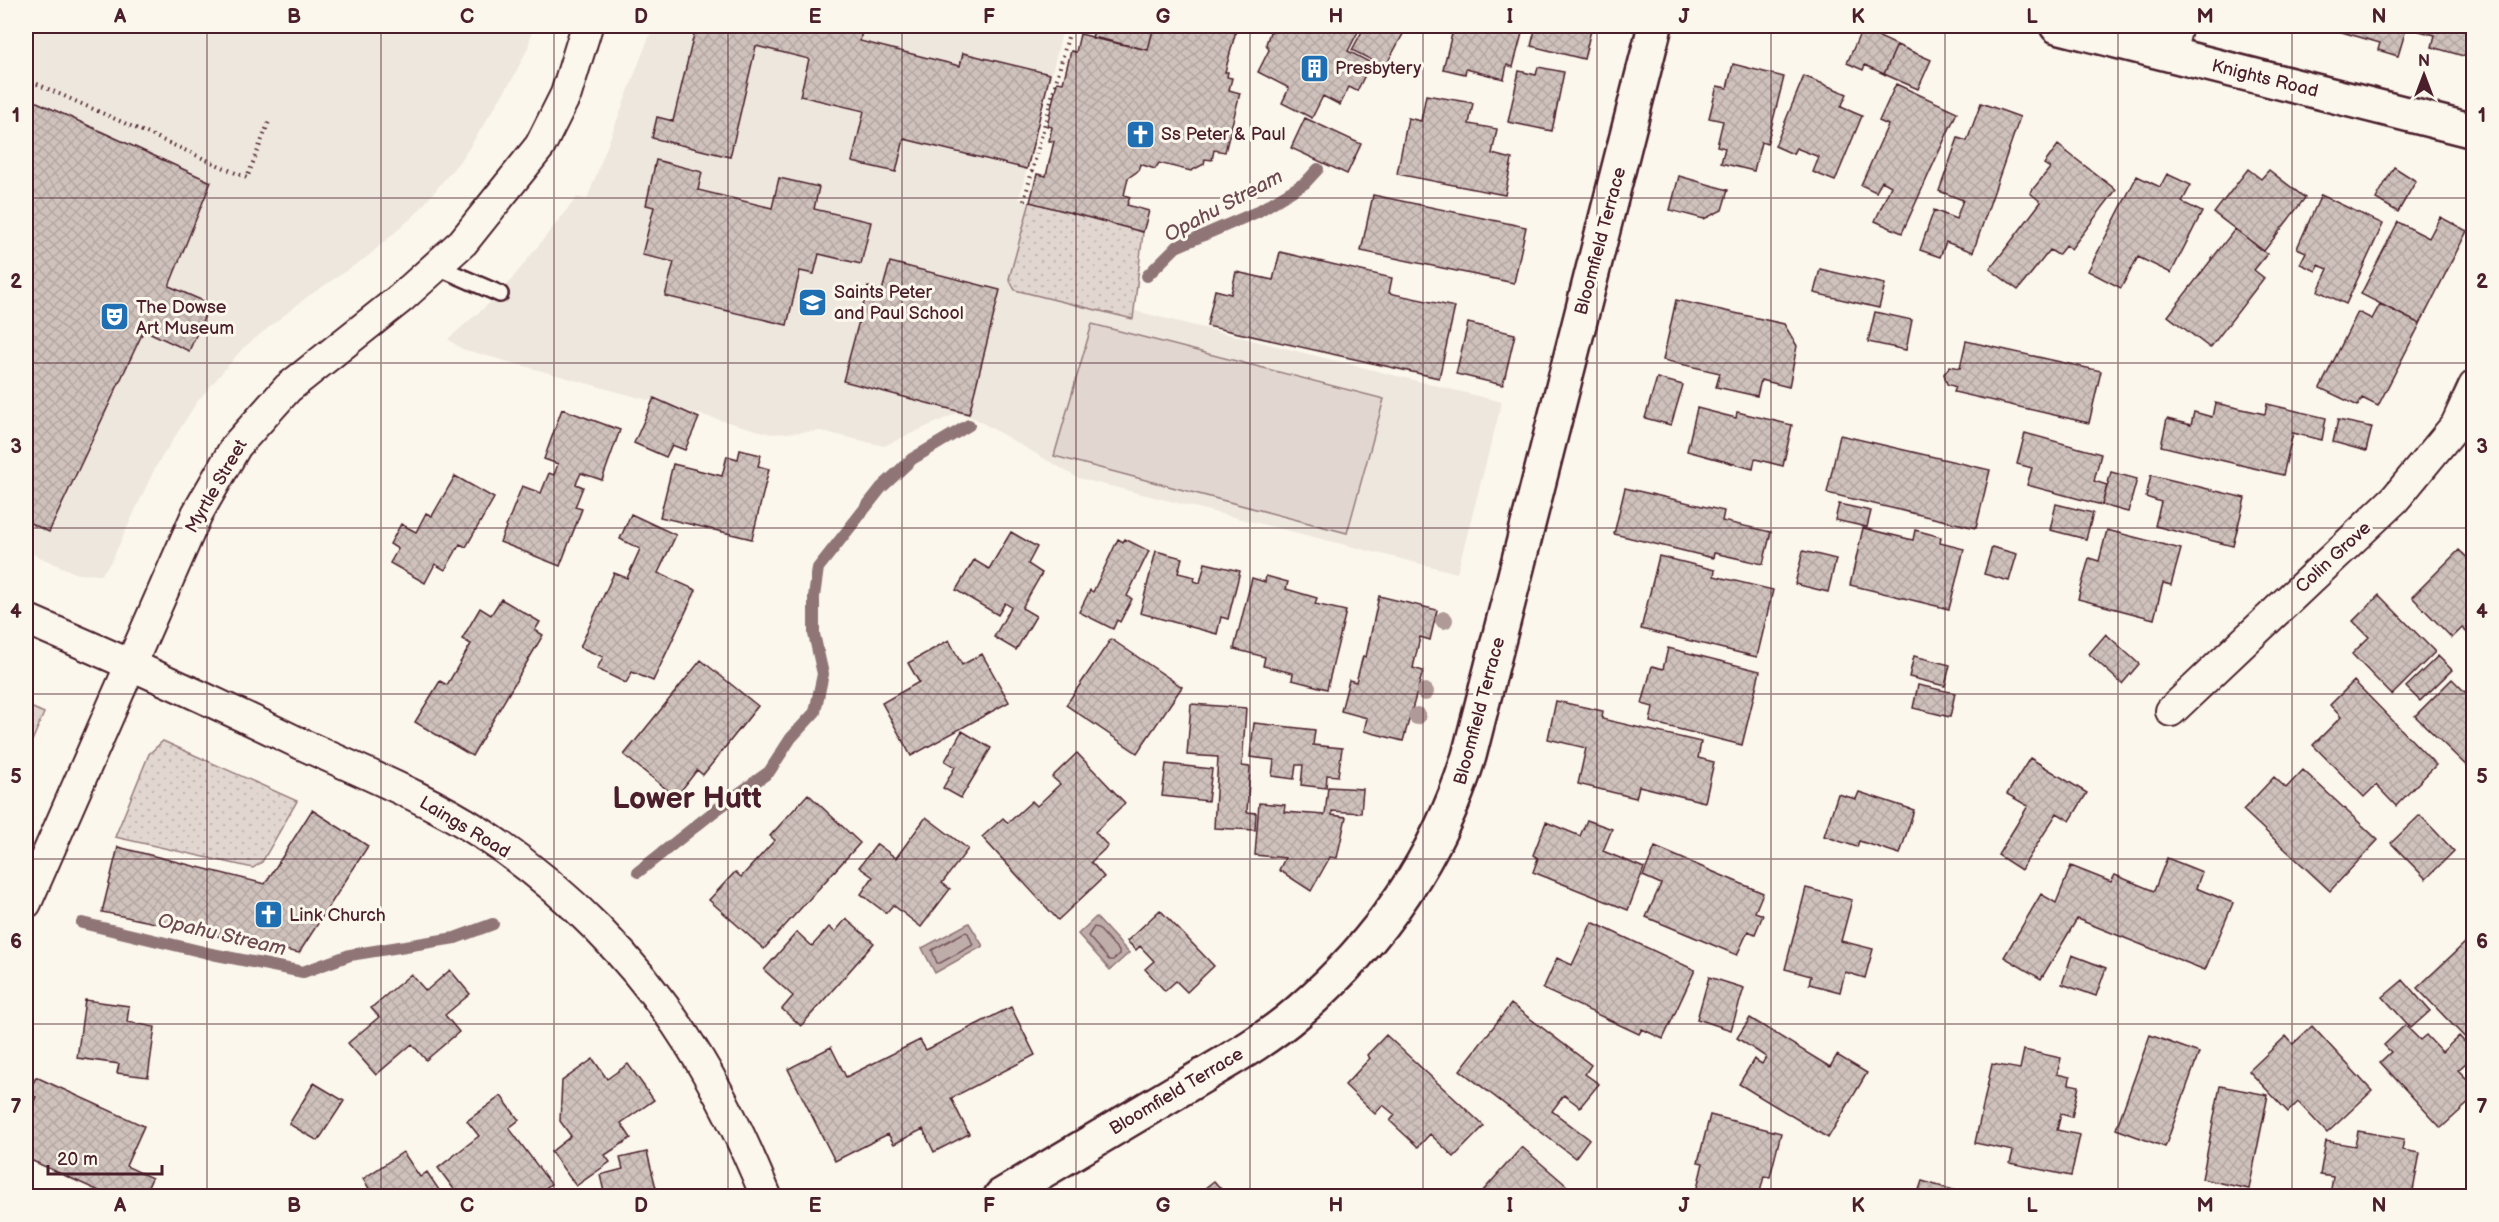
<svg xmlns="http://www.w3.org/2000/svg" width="2499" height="1222" font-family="'Balsamiq Sans',sans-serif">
<defs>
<pattern id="grass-dots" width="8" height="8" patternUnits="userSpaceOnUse" patternTransform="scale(1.5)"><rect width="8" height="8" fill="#e2d7d0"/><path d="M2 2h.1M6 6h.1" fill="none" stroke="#c3b8b3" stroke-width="1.8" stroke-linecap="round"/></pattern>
<pattern id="building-cross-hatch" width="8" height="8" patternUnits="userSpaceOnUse" patternTransform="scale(1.5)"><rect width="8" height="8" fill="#cfc2bc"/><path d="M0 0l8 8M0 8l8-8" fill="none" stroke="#b3a6a2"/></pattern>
</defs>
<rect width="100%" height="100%" fill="#fbf7ec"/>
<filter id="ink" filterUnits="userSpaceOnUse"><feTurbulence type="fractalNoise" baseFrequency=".0167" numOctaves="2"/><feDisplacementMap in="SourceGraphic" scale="12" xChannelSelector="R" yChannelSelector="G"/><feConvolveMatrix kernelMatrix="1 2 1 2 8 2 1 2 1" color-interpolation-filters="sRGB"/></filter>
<g filter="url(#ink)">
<path fill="#eee7de" d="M26,26h507l-5,22 -15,30 -49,78 -48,58 -49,43 -60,40 -64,51 -46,54 -42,66 -43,92 -11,15 -24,-1 -51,-23z
M653,26h411l-45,173 124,33 -8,79 367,91 -45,171 -379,-95 -104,-60 -17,-5 -73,33 -63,-15 -50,3 -309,-85 -14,-10 52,-45 77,-97 10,2z"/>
<path fill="url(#grass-dots)" stroke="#967b7e" stroke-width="1.5" d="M1030,202l113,30 -10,87 -118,-29 -6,-11z
M26,705l18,8 -18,42z
M163,741l134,60 -35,61 -9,6 -138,-31 34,-83z"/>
<path fill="#e2d7d0" stroke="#967b7e" stroke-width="1.5" d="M1092,324l292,75 -37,134 -293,-77z"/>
<path fill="#bfadaa" stroke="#907477" stroke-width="1.5" d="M1096,917l33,36 -19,17 -32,-36z
M969,923l14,23 -48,27 -13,-25z"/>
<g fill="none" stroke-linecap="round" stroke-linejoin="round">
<path stroke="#79585e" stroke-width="1.5" d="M1094,927l4,1 21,23v4l-6,5h-4l-21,-24z
M965,932l3,1 5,12 -33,18h-3l-5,-13z"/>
<path stroke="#907477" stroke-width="12" d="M1147,276l29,-29 81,-35 48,-29 13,-14
M638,872l78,-62 53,-38 22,-34 24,-26 8,-38 -9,-40v-37l4,-29 63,-80 31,-29 57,-34
M82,923l130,31 91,18 47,-17 105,-17 38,-14"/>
</g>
<path fill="url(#building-cross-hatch)" stroke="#4a1f2b" stroke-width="1.5" d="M696,26h167l-3,15 100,25 3,-13 87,21 -23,95 -123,-30 -8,33 -44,-10 12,-51 -64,-15 9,-37 -53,-13 -26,111 -78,-19 5,-21 16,4z
M1095,26h59l-6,24 -56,-12z
M1154,26h82l1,1 -12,45h3l-1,5 5,1 -3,12 11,3 -15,59 -11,-2 -2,10 -7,-1 -1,5 -13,7 -32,-8 -4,6 -15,-5 -2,7 -10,7 -4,17 6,2 -3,8 22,6 -6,21 -113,-30 7,-28 9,2 8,-35h-5l3,-14 -5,-1 10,-44 6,1 8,-32 5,1 4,-18 68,16z
M1278,26h83l-13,25 23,12 -14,28 -8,-4 -9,18 -17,-9 -11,22 -30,-15 7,-15 -31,-16 11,-22 -3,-6 4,-12 6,-1z
M1365,26h23l15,8 -18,33 -33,-17z
M1454,26h70l-11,41 -6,-2 -3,14 -38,-10 -1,5 -22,-5z
M1536,26h56l-8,33 -53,-13z
M2321,26h86l-9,30 -20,-6 2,-7z
M2420,26h54v33l-42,-12 3,-12 -16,-4z
M1862,29l35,16 -13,29 -19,-9 -2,5 -16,-7z
M1897,45l34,15 -13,29 -34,-15z
M1733,64l51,13 -17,67 -6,-2 -7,29 -33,-8 4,-15 -8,-2 6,-25 -14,-3 8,-32 10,2z
M1538,67l26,5 -12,59 -44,-9 11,-51 17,4z
M1804,76l43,18 -6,13 21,9 -27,65 -22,-9 6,-15 -23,-9 -3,6 -18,-8z
M1896,84l61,28 -55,121 -27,-12 16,-35 -9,-5 -6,11 -15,-7 27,-60 -9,-4z
M1426,95l47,8 -4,21 28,5 -5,25 20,5 -7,36 -108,-21 11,-56 13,3z
M26,97l185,85 -42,104 41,18 -21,47 -45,-21 -95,202 -23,-11z
M1981,103l39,14 -47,135 -27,-10 -6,15 -20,-7 14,-40 22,9 7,-19 -24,-9 19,-53 9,3z
M1305,118l56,26 -14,30 -56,-26z
M2058,145l58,45 -45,59 -5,-4 -8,10 -8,-5 -32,40 -28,-21 51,-67 -11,-9 20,-25 -6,-4z
M656,160l46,12 -4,18 74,18 7,-30 40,9 -5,22 57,13 -10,42 -42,-10 -5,20 -14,-3 -13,54 -122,-29 9,-34 -32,-7 12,-48 -8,-2z
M2394,167l22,14 -18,31 -22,-13z
M2248,169l13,10 8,-9 36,28 -41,53 -50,-38z
M2167,174l24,11 -9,17 20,10 -31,61 -33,-16 -17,31 -33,-17 49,-95 23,11z
M1679,176l49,14 -6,20 -18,9 -34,-9z
M1373,195l153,32 -12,56 -153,-32z
M2321,195l62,29 -37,80 -28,-13 10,-22 -10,-4 -2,6 -16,-7 6,-12 -9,-4z
M2440,217l27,14 -47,93 -59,-30 37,-72 31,16z
M2235,229l32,25 -13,16 10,8 -54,70 -42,-32z
M1280,252l112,26 -3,15 66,14 -16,71 -232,-52 8,-36 16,4 5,-22 37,8z
M890,262l110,28 -31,124 -126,-33 25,-94 14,4z
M1820,269l65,15 -6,24 -65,-15z
M1676,300l108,24 13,22 -8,41 -28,-7 -4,16 -41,-9 4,-14 -57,-13z
M2380,304l40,20 -42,82 -16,-8 -4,8 -38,-18 38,-76 14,7z
M1875,312l37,8 -6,30 -38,-8z
M1468,323l47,11 -12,51 -47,-11z
M1966,341l135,30 -12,52 -135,-31 2,-5 -9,-3 -3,-10 6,-8 10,2z
M1657,378l26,7 -12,40 -26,-7z
M654,398l45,20 -14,32 -13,-5 -6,12 -32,-14z
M2215,403l50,11 2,-10 59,14 -4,22 -29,-7 -10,42 -122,-29 6,-27 24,6 3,-13 18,5z
M1697,408l39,10 1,-6 55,13 -9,41 -28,-7 -2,10 -66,-18z
M562,409l58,21 -18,50 -21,-7 -5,11 7,3 -8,20 7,2 -22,57 -60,-24 22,-56 19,7 8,-20 5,2 4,-11 -14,-5z
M2338,420l34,7 -6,24 -33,-9z
M2025,433l76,21 -7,27 13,4 -5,20 -75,-20 5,-17 -15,-4z
M1840,435l150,35 -14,58 -149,-35z
M740,450l21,5 -3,11 11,3 -17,70 -92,-22 13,-53 49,12 5,-20 11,3z
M2111,472l26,7 -9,33 -26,-7z
M2151,475l94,23 -12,48 -78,-20 6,-24 -15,-5z
M455,476l39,22 -28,49 -6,-3 -15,26 -10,-6 -10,19 -35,-20 8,-14 -8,-5 11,-20 15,8 10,-19 6,3z
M1625,488l99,23 -2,10 49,11 -8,32 -49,-11 -1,5 -99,-24z
M1839,504l32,7 -4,16 -32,-7z
M2056,504l37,9 -7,26 -36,-9z
M631,514l45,21 -18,38 38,17 -43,91 -21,-9 -6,11 -29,-14 6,-12 -23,-10 34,-74 13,5 13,-29 -20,-10z
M1863,528l50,12 2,-10 26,7 -1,6 24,6 -15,60 -99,-24z
M2107,530l74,19 -10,36 -8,-2 -9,36 -76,-20 11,-41 10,3z
M1011,532l26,15 -9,17 14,9 -20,35 14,8 -20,34 -22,-13 17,-30 -6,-4 -7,12 -42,-25 18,-30 15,9z
M1118,539l5,3 2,-3 24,12 -22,45 5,3 -12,23 -3,-2 -4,9 -34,-17 11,-22 3,2z
M1992,547l25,7 -8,27 -25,-7z
M2459,550l15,14v75l-12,-11 -10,10 -40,-41z
M1156,551l26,7 -4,15 17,4 -1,4 6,2 5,-20 35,8 -12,48 -7,-2 -4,17 -77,-21z
M1803,551l33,8 -8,33 -33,-8z
M1659,556l56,14 -1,6 59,14 -16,67 -116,-28z
M1266,576l22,6 -2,7 31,9 -2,6 31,7 -19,78 -35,-9 1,-7 -30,-7 2,-9 -31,-8 18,-71 13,4z
M2379,595l56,57 -43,43 -40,-41 17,-17 -16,-16z
M1379,596l58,14 -7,30 -10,-3 -7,31 10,3 -20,70 -39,-10 3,-13 -26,-7 8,-31 7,2 7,-26 3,1z
M501,599l39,23 -5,8 8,5 -71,121 -57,-34 25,-41 7,4 24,-41 -9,-5 18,-31 11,7z
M2106,634l33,30 -17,20 -33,-30z
M1111,639l71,48 -45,66 -71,-48z
M949,640l13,25 20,-11 27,48 -98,54 -29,-53 37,-21 -11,-19z
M1668,648l92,23 -18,74 -92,-23 3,-15 -11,-3 10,-38 11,3z
M1914,656l36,9 -5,21 -36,-9z
M2438,656l14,14 -32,31 -14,-14z
M701,660l57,46 -55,69 -6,-5 -21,27 -52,-42z
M2452,679l22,22v72l-59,-57z
M2354,681l82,84 -40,41 -20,-21 -12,12 -51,-52 28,-28 -11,-12z
M1918,685l37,8 -5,24 -37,-9z
M1556,701l47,10 -1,8 99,23 -3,16 16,4 -9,40 -66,-16 -3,12 -58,-14 8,-36 -38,-9z
M1191,704l55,4 -4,58 8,1 -3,45 9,1 -1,17 -41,-2 4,-71 -31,-2z
M1254,723l61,7 -2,15 29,3 -4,28 -11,-1 -1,13 -25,-3 2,-20h-7l-2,14 -22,-3 2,-16 -24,-3z
M962,731l29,17 -30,50 -18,-10 12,-21 -10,-6z
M1077,753l48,50 -30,29 13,14 -17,16 13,15 -46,43 -76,-83 21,-19 5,5 24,-22 5,5 23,-22 -8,-7z
M2030,758l57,35 -17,28 -13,-8 -36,57 -23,-15 30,-49 -21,-12z
M1166,764l46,5 -4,32 -46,-5z
M2303,770l75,70 -48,51 -87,-81 31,-33 12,11z
M1328,787l35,2 -2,24 -29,-2v4l14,2 -9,41 -7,-1 -19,34 -32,-21 6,-12 -30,-3 4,-52 26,2 -1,7 41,3z
M1859,792l55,18 -14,44 -41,-13 -2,6 -33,-11 14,-42 18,5z
M808,794l52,49 -96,106 -55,-49 26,-28 6,5 34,-37 -5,-4z
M312,810l56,36 -69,107 -197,-41 16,-65 147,37z
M2420,815l34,36 -28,28 -35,-36z
M926,817l42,32 -26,34 8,6 -29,38 -28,-22 -7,8 -25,-19 12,-17 -14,-10 18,-23 19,14z
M1587,820l25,9 -9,22 41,17 -16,42 -95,-38 5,-14 -5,-3 13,-33 34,14z
M1655,847l108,46 -8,19 8,3 -8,19 -7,-3 -11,24 -91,-38 15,-33 -18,-8z
M2167,858l35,14 -6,16 37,15 -28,67 -128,-51 -36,60 -37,-22 37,-63 15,9 15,-37 40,16 4,-7 39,16z
M1806,888l46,12 -11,41 32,8 -8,29 -20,-6 -5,20 -31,-8 2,-8 -26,-7z
M1160,910l54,56 -27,26 -11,-11 -11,10 -20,-22 9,-8 -14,-15 -4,4 -9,-9z
M846,919l28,24 -73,83 -19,-17 11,-13 -29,-26 33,-38 15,14 17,-19 6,5z
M1592,922l103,48 -32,69 -21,-10 -3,5 -96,-45 14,-31 15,7z
M2466,942l8,8v97l-57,-59z
M2072,955l34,13 -10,28 -34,-12z
M450,970l20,24 -25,21 14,17 -33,28 -14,-16 -36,31 -28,-32 31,-26 -8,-9 40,-34 15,17z
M1709,977l35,11 -13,42 -34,-11z
M2403,980l27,31 -19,17 -28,-31z
M85,1000l44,6 -2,16 28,5 -7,50 -31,-4 2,-9 -42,-6z
M1511,1004l80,61 -6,9 14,10 -19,23 -16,-12 -12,16 37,28 -14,19 -115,-88z
M1011,1007l24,48 -84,43 18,36 -35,18 -11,-23 -29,15 -6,-10 -53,27 -47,-92 43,-22 15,30 74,-37 6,10z
M1750,1018l80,49 7,-12 30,18 -39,65 -89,-54 15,-25 8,5 4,-7 -29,-19z
M2405,1025l15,15 6,-5 16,17 17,-16 15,16v4l-16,14 16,16v12l-33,30 -61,-66 11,-10 -7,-7z
M2312,1026l60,65 -45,42 -29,-31 -10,10 -39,-41 37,-35 7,8z
M1386,1035l98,91 -30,31 -24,-23 -12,13 -28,-26 5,-6 -12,-10 -8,9 -30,-29 25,-27 -3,-3z
M2150,1035l49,18 -34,94 -49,-18z
M2024,1050l37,8 -4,16 13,3 -1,7 10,2 -7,31 -11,-3 -4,16 23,5 -9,41 -61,-13 3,-12 -38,-8 17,-79 28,5z
M593,1059l14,20 21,-15 26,36 -33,23 10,15 -26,17 5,7 -34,24 -25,-34 20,-16 -11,-15 2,-40z
M36,1077l108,49 -18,40 26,12 -8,18h-34l-84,-38v-38l10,-23 -8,-3z
M314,1083l30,18 -26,40 -29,-17z
M2220,1086l48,9 -19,94 -47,-10z
M501,1096l18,24 -10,8 42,56 -10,7 4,5h-86l-21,-28 41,-32 -12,-15z
M1710,1115l71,18 -11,44 -6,-1 -5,20h-64l8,-33 -5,-1z
M2358,1131l46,8 -2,11 18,3 -8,43 -82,-1 3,-18 -13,-2 6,-34 29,5z
M1522,1147l52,45 -4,4h-83l-5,-4z
M403,1152l17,25 7,-5 16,24h-76l5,-3 -9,-14z
M647,1152l11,44h-53l-5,-21 23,-6 -3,-11z
M1214,1181l13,15h-32z
M1922,1181l52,15h-57z"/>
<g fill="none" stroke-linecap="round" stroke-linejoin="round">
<defs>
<path id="lane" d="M438,267l62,27"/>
<path id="street" d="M2170,54l7,-28
M26,619c91,39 182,80 271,123 62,29 127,54 184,91 84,55 158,130 211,215 30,47 53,97 74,148
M2171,711l224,-212 61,-74 18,-39
M26,903l171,-389 39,-68 52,-58 113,-90 62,-56 77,-96 26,-52 21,-68"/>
<path id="secondary" d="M2057,26l417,105
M1001,1196c61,-36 122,-72 183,-109 38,-23 80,-45 114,-75 80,-69 140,-154 171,-256l186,-730"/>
</defs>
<use href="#lane" stroke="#4a1f2b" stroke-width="20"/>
<use href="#street" stroke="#4a1f2b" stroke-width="34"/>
<use href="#secondary" stroke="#4a1f2b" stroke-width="38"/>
<path stroke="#4a1f2b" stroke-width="4" stroke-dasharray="1.5 4.5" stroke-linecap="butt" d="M26,79l221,99 23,-59
M1024,201l47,-175"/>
<use href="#lane" stroke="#fbf7ec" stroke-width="15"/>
<use href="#street" stroke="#fbf7ec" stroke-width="30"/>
<use href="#secondary" stroke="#fbf7ec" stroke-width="33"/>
</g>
<g fill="#af9a98">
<circle cx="1444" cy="620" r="9"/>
<circle cx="1425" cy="692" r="9"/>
<circle cx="1417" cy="716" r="9"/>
</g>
</g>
<path fill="none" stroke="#4a1f2b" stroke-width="1.5" stroke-opacity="0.55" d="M207,26v1170M381,26v1170M554,26v1170M728,26v1170M902,26v1170M1076,26v1170M1250,26v1170M1423,26v1170M1597,26v1170M1771,26v1170M1945,26v1170M2118,26v1170M2292,26v1170M26,198h2448M26,363h2448M26,528h2448M26,694h2448M26,859h2448M26,1024h2448"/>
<defs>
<symbol id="building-square" viewBox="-11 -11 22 22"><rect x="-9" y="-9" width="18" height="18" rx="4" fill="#1f6fb2" stroke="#fbf7ec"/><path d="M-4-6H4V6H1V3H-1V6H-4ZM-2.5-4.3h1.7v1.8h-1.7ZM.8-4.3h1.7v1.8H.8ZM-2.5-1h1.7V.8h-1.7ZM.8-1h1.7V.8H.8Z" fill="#fff"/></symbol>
<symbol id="church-square" viewBox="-11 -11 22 22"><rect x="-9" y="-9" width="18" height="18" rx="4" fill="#1f6fb2" stroke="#fbf7ec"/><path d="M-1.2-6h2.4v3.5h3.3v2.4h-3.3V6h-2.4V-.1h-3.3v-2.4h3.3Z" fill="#fff"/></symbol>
<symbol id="school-square" viewBox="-11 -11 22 22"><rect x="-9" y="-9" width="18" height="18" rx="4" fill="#1f6fb2" stroke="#fbf7ec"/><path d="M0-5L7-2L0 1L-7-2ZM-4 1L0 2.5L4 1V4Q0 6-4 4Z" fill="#fff"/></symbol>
<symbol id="theatre-square" viewBox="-11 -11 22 22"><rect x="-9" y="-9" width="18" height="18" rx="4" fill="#1f6fb2" stroke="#fbf7ec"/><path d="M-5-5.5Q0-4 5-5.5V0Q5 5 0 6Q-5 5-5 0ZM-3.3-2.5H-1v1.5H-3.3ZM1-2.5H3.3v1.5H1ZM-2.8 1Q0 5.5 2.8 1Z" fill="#fff"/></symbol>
</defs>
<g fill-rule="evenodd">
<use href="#building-square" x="1298" y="52" width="33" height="33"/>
<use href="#church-square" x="1124" y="118" width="33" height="33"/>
<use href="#school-square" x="796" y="286" width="33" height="33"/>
<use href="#theatre-square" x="98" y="300" width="33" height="33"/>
<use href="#church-square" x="252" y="898" width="33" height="33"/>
</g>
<g text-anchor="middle" stroke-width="6" stroke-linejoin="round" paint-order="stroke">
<g font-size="18" fill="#4a1f2b" stroke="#fbf7ec" text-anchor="start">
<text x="1335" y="74">Presbytery</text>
<text x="1161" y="140">Ss Peter &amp; Paul</text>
<text x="834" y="298">Saints Peter<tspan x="834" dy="21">and Paul School</tspan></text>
<text x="136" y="313">The Dowse<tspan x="136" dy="21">Art Museum</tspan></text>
<text x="289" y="921">Link Church</text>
</g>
<g font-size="18" fill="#4a1f2b" stroke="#fbf7ec">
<text transform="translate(2265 78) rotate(14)" y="6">Knights Road</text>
<text transform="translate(1600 241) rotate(-75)" y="6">Bloomfield Terrace</text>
<text transform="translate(216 486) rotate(-60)" y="6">Myrtle Street</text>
<text transform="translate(2333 557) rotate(-43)" y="6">Colin Grove</text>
<text transform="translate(1479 711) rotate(-75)" y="6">Bloomfield Terrace</text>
<text transform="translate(465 827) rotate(31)" y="6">Laings Road</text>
<text transform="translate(1176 1091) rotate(-31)" y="6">Bloomfield Terrace</text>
</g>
<g font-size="20" font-style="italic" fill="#6d4a51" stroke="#fbf7ec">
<text transform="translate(1223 205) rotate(-28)" y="7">Opahu Stream</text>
<text transform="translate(222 934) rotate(13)" y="7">Opahu Stream</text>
</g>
<g font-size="30" font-weight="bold" fill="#4a1f2b" stroke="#fbf7ec">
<text x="687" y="808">Lower Hutt</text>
</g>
</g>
<rect width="2499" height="1222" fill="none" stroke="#fbf7ec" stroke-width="66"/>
<g transform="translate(2424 75)" stroke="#fbf7ec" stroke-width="4.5" paint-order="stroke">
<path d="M0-4.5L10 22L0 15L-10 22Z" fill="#4a1f2b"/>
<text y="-9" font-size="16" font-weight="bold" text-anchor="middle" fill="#4a1f2b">N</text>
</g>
<path d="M48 1165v9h114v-9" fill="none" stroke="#4a1f2b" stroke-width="3"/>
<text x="57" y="1165" font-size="18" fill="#4a1f2b" stroke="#fbf7ec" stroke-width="4.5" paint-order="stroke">20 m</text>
<rect x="33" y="33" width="2433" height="1156" fill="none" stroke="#4a1f2b" stroke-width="2"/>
<g font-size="20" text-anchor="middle" font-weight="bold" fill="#4a1f2b">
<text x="120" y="23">A</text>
<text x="294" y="23">B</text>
<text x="467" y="23">C</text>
<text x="641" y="23">D</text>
<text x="815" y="23">E</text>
<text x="989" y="23">F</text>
<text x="1163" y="23">G</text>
<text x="1336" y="23">H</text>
<text x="1510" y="23">I</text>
<text x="1684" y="23">J</text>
<text x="1858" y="23">K</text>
<text x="2032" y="23">L</text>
<text x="2205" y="23">M</text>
<text x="2379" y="23">N</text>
<text x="16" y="122">1</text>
<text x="2482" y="122">1</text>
<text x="16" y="288">2</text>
<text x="2482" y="288">2</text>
<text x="16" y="453">3</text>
<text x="2482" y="453">3</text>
<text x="16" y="618">4</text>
<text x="2482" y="618">4</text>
<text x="16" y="783">5</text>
<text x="2482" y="783">5</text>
<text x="16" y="948">6</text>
<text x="2482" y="948">6</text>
<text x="16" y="1113">7</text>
<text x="2482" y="1113">7</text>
<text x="120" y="1212">A</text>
<text x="294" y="1212">B</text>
<text x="467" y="1212">C</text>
<text x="641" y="1212">D</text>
<text x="815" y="1212">E</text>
<text x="989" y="1212">F</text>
<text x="1163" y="1212">G</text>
<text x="1336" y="1212">H</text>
<text x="1510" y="1212">I</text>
<text x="1684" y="1212">J</text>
<text x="1858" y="1212">K</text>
<text x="2032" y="1212">L</text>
<text x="2205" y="1212">M</text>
<text x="2379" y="1212">N</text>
</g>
</svg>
